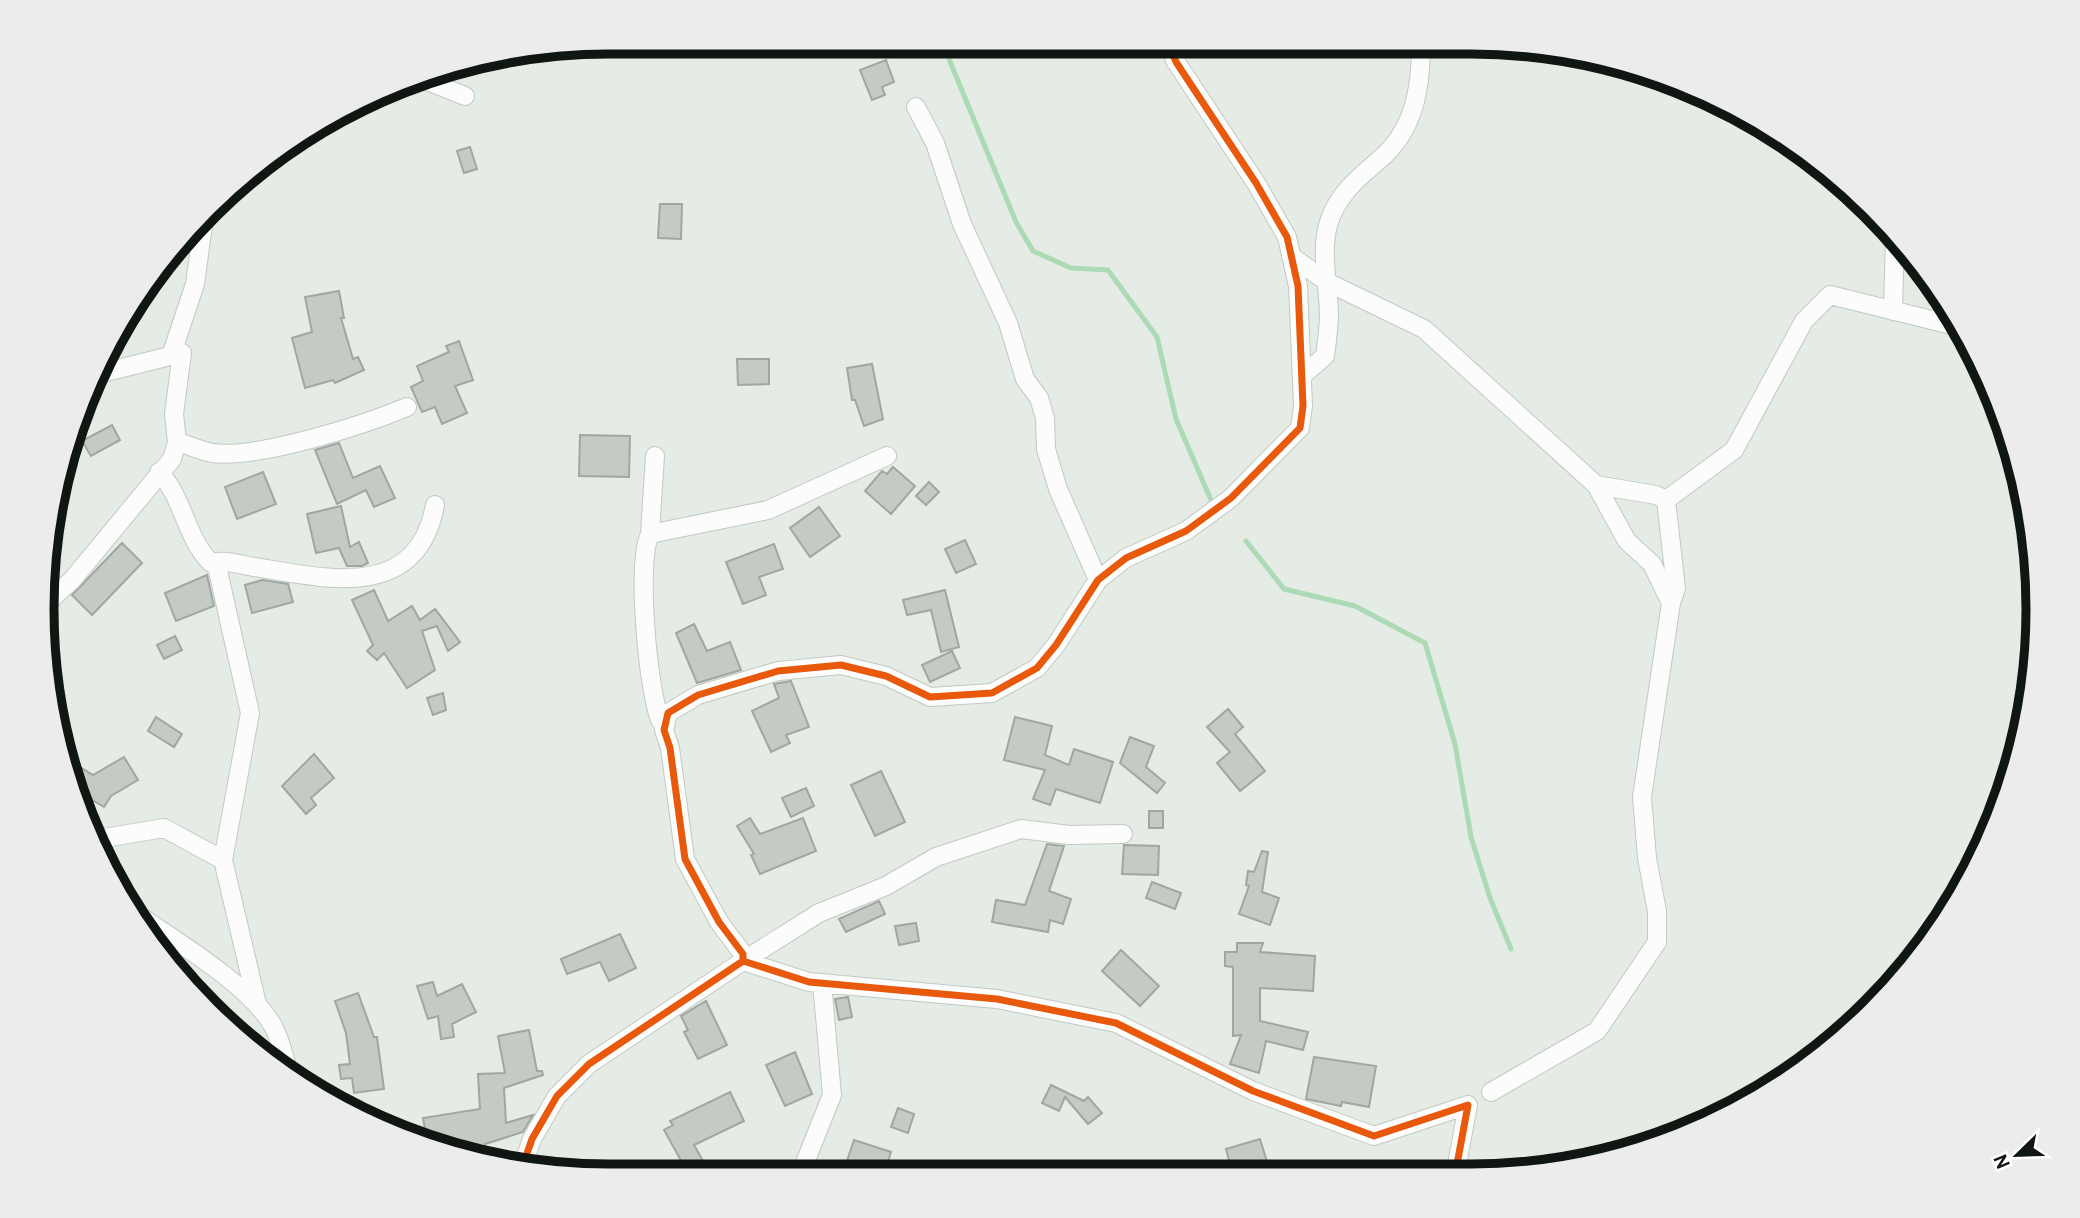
<svg xmlns="http://www.w3.org/2000/svg" width="2080" height="1218" font-family="Overpass,sans-serif">
<rect width="100%" height="100%" fill="#e4ece5"/>
<g fill="none" stroke-linecap="round" stroke-linejoin="round">
<path stroke="#abdab4" stroke-width="5" d="M942,42l74,180 17,29 38,17 37,2 49,67 19,82 38,88
M1246,541l38,48 71,17 70,37 30,101 16,93 19,61 21,51"/>
</g>
<path fill="#c4cbc5" stroke="#a0a7a1" stroke-width="2" d="M886,60l8,22 -12,5 3,8 -13,5 -12,-30z
M470,147l7,22 -13,4 -7,-22z
M660,204h22l-1,35 -23,-1z
M339,291l5,27h-3l12,41 5,-2 6,13 -29,13 -2,-3 -28,8 -13,-50 20,-6 -7,-35z
M459,341l14,39 -18,6 12,27 -25,11 -7,-17 -13,5 -11,-25 12,-6 -6,-15 32,-14 -3,-6z
M737,359h32v25l-31,1z
M872,364l11,55 -19,7 -9,-26h-3l-5,-32z
M112,425l8,15 -29,16 -9,-15z
M580,435l50,1 -1,41 -50,-1z
M339,443l14,35 27,-12 15,32 -21,9 -8,-17 -29,14 -22,-54z
M893,467l22,19 -24,28 -26,-23 17,-20 5,3z
M263,472l13,32 -39,15 -12,-32z
M929,482l10,10 -13,13 -10,-9z
M341,506l9,41 9,-5 9,21 -6,3h-15l-8,-18 -23,5 -9,-39z
M819,507l21,29 -30,21 -20,-29z
M965,540l11,24 -20,9 -11,-24z
M122,543l20,20 -50,52 -20,-20z
M774,544l9,25 -24,8 7,18 -23,9 -17,-42z
M207,575l7,31 -38,15 -11,-28z
M262,580l26,4 5,18 -41,11 -7,-28z
M374,590l14,31 24,-15 8,14 15,-11 25,33 -12,9 -11,-25 -15,5 13,39 -28,18 -23,-35 -7,7 -10,-9 6,-6 -21,-45z
M945,590l14,57 -18,5 -10,-42 -24,5 -4,-15z
M694,624l13,27 23,-9 11,28 -44,13 -21,-50z
M175,636l7,14 -18,9 -7,-14z
M952,651l8,17 -30,14 -8,-17z
M791,681l18,46 -23,8 4,8 -19,9 -19,-41 27,-13 -5,-14z
M443,693l3,17 -13,5 -6,-17z
M1228,709l15,18 -8,7 30,37 -25,20 -23,-28 13,-11 -23,-25z
M156,717l26,17 -8,13 -26,-16z
M1015,717l37,9 -7,29 24,10 5,-16 39,13 -13,41 -44,-14 -6,16 -17,-6 12,-29 -41,-10z
M1130,737l24,9 -8,21 19,16 -8,10 -37,-30z
M314,754l20,24 -23,20 5,7 -10,9 -24,-28z
M124,757l14,23 -27,16 -7,11 -32,-19 -5,-29 26,16z
M881,771l24,51 -30,14 -24,-51z
M806,788l8,18 -23,11 -9,-19z
M1149,811h14v17h-14z
M750,818l10,16 43,-16 13,33 -56,23 -9,-19 3,-1 -17,-28z
M1047,844l17,2 -15,45 22,8 -8,25 -13,-4 -2,12 -56,-10 4,-22 29,5z
M1124,845l35,1 -1,29 -36,-1z
M1262,851l6,1 -6,40 17,6 -9,27 -31,-11 10,-28 -3,-1 2,-14 6,1z
M1152,882l29,11 -6,16 -29,-11z
M879,901l6,13 -39,18 -7,-13z
M916,923l3,18 -20,4 -4,-19z
M620,934l16,34 -27,13 -9,-19 -33,12 -6,-15z
M1237,943h26l-3,9 55,4 -2,35 -53,-3v33l48,11 -5,18 -37,-9 -7,32 -29,-9 11,-29 -8,1v-69l-8,-1v-14h12z
M1121,950l38,36 -19,20 -38,-35z
M433,982l4,14 25,-12 14,28 -24,12 2,13 -13,2 -3,-23 -10,3 -11,-33z
M358,993l16,44h3l7,52 -30,4 -2,-15 -11,1 -2,-14 11,-1 -4,-31 -11,-32z
M848,997l4,20 -13,3 -4,-21z
M706,1001l21,44 -29,14 -14,-27 4,-2 -7,-14z
M529,1030l8,41h5l1,4 -39,13 2,35 27,-8 -10,17 -38,12 2,14 -59,-12 -5,-28 57,-9 -2,-35 27,-1 -7,-37z
M795,1052l17,42 -27,12 -19,-41z
M1314,1057l62,9 -7,41 -27,-5 -1,4 -35,-7z
M1051,1085l33,16 4,-4 14,16 -14,11 -23,-27 -6,14 -17,-8z
M730,1092l14,29 -50,24 17,30h-22l-25,-45 9,-5 -3,-4z
M898,1108l16,6 -6,19 -17,-6z
M1260,1139l11,36h-38l-7,-26z
M854,1140l37,12 -7,23h-17l-22,-8z"/>
<g fill="none" stroke-linecap="round" stroke-linejoin="round">
<defs>
<path id="street" d="M417,77l48,19
M916,107l19,36 27,81 46,99 17,56 14,19 6,20 1,31 12,40 40,91
M1291,256l36,26 97,47 172,156 31,56 25,23 19,39
M1893,311l2,-75
M102,373l80,-20
M1303,375l22,-19c2,-14 4,-29 4,-43 -1,-29 -9,-64 0,-91 9,-28 29,-44 50,-62 36,-30 42,-73 42,-117
M177,442c12,3 24,9 36,11 45,6 151,-28 194,-46
M159,472c25,26 26,65 52,91 13,-4 30,2 43,4 70,11 163,36 181,-62
M1596,485l60,10 10,5
M1666,500l68,-50 70,-129 26,-26 130,32
M650,534l5,-78
M216,562l34,151 -27,147 34,144
M42,607l30,-27 100,-121 5,-17 -3,-28 8,-61 -9,-3 22,-66 8,-59
M665,719l-5,1c-12,-31 -24,-157 -10,-186l118,-24 119,-54
M98,839l66,-11 59,32
M138,915c38,26 118,74 137,115 7,14 10,31 15,47
M743,961l66,21 188,17 119,24 137,68 121,45 94,-31 -13,70
M743,961l76,-48 67,-27 50,-29 85,-28 48,6 54,-1
M1491,1092l106,-61 60,-89v-31l-10,-53 -5,-61 29,-194 5,-15 -10,-88
M523,1165l9,-26 25,-43 32,-32 154,-103v-7l-24,-32 -34,-63 -15,-111 -6,-18 4,-17 30,-18 80,-24 63,-6 45,11 44,21 62,-4 45,-25 19,-23 42,-65 28,-22 60,-27 45,-33 69,-70 3,-22 -5,-120 -11,-49 -31,-54 -80,-121 -8,-19
M800,1175l32,-80 -10,-112"/>
</defs>
<use href="#street" stroke="#c2c9c3" stroke-width="20"/>
<use href="#street" stroke="#fbfcfb" stroke-width="18"/>
<defs>
<path id="cycleway" d="M743,961l66,21 188,17 119,24 137,68 121,45 94,-31 -13,70
M523,1165l9,-26 25,-43 32,-32 154,-103v-7l-24,-32 -34,-63 -15,-111 -6,-18 4,-17 30,-18 80,-24 63,-6 45,11 44,21 62,-4 45,-25 19,-23 42,-65 28,-22 60,-27 45,-33 69,-70 3,-22 -5,-120 -11,-49 -31,-54 -80,-121 -8,-19"/>
</defs>
<use href="#cycleway" stroke="#fff" stroke-width="11"/>
<use href="#cycleway" stroke="#e8590c" stroke-width="7"/>
</g>
<path d="M0 0H2080V1218H0ZM609 54H1471A555 555 0 0 1 2026 609V609A555 555 0 0 1 1471 1164H609A555 555 0 0 1 54 609V609A555 555 0 0 1 609 54Z" fill="#ececec" fill-rule="evenodd"/>
<path fill="none" stroke="#101611" stroke-width="9" d="M609 54H1471A555 555 0 0 1 2026 609V609A555 555 0 0 1 1471 1164H609A555 555 0 0 1 54 609V609A555 555 0 0 1 609 54Z"/>
<g transform="translate(2017 1155) rotate(247)" stroke="#ffffff" stroke-width="5" paint-order="stroke">
<path d="M0-5L12 26L0 18L-12 26Z" fill="#101611"/>
<text y="-10" font-size="19" font-weight="bold" text-anchor="middle" fill="#101611">N</text>
</g>
</svg>
